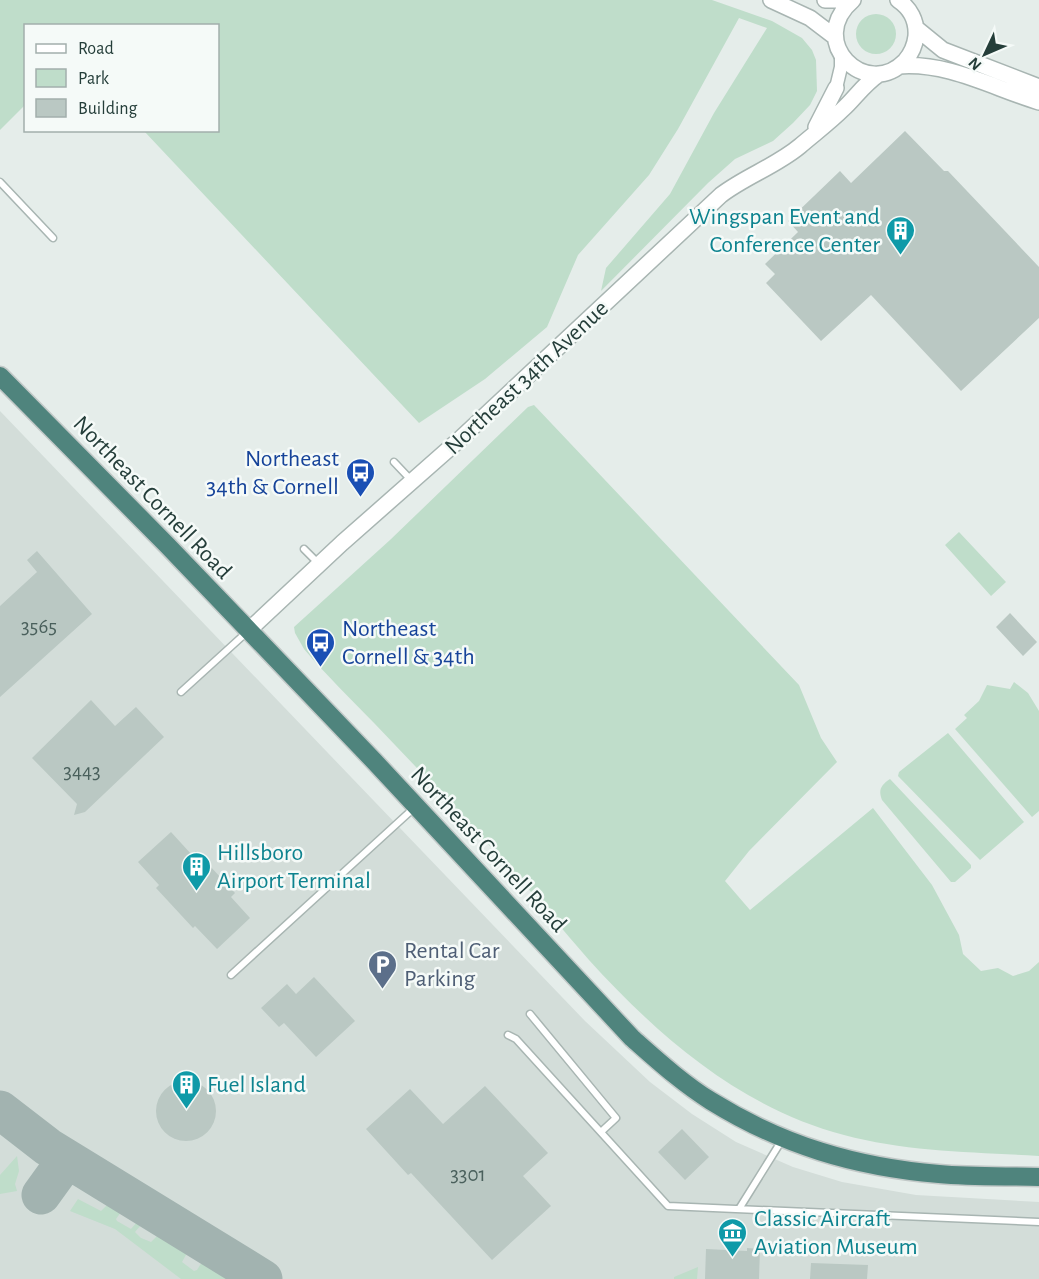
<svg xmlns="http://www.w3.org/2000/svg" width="1039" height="1279" font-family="'Alegreya Sans',sans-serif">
<rect width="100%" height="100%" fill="#e5edea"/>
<path fill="#d3ddd9" d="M0,411l585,610 65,61 42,32 44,28 57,25 49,15 74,13 123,7v77h-1039z"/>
<path fill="#bfddca" d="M0,0h712l60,21 30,17 10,12 4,10 1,31 -7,14 -17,18 -20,18 -38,18 -27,24 -107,108 5,-23 64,-74 44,-81 53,-85 -28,-10 -61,111 -29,46 -71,80 -31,72 -62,52 -66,44 -275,-292 74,-1v-104h-192l-1,79 -25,25z
M856 34a20 20 0 1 1 40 0a20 20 0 1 1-40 0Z
M534,405l265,280 22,53 16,24 -88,89 -24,30 25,29 123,-102 59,77 27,50 4,19 18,17 17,-3 15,8 16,-5 10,-9v194c-65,-4 -132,-4 -195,-21 -103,-27 -185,-98 -255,-175 -30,-34 -58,-70 -89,-103 -41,-45 -83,-89 -125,-133 -24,-25 -49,-49 -71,-75l-9,-16 -1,-6 96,-87 138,-133z
M959,532l47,50 -15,14 -46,-51z
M1014,682l14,11 11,18v100l-7,6 -77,-88 12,-11 -3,-3 15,-14 8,-16 23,4z
M948,733l76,89 -44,38 -82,-84 1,-4z
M890,779l81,86v3l-16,14h-4l-69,-82c-4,-10 -1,-15 8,-21z
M17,1156l2,15 -4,13 2,7 -17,3v-19z
M78,1199l23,12 7,-7 13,8 -5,7 1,2 14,8 6,-7 4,3 -6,7 6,6 10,4 7,-7 29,18 -5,9 12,9 3,-1 5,-8 27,17h-48l-66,-50 -45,-18z
M698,1267l-1,12h-23v-2z"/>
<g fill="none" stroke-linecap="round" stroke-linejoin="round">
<path stroke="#a2b3b0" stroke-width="39" d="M0,1110l48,37 215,132
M41,1195l26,-36"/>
</g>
<path fill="#bac8c3" d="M905,131l39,40h4l91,96v51l-78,73 -90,-96 -50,46 -55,-58 9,-9 -10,-10 33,-32 -10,-11 52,-50 11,12z
M37,551l55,63 -92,83v-91l37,-34 -10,-12z
M1010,613l27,29 -14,14 -27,-29z
M91,700l24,26 21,-19 28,30 -79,75 -11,3 3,-11 -45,-46z
M171,832l21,23 4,-4 39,42 -4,4 19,21 -33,31 -22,-23 -2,2 -37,-40 3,-3 -21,-23z
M314,977l41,44 -39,36 -32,-34 -5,4 -18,-19 26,-24 9,10z
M156 1111a30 30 0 1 1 60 0a30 30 0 1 1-60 0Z
M485,1086l63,67 -25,23 28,30 -59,54 -81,-87 -3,2 -42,-46 44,-40 33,35z
M682,1129l27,28 -24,23 -27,-28z
M747,1248l13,1 -1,30h-54l1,-30 41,2z
M811,1263l57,2 -1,14h-57z"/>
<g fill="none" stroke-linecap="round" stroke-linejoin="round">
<defs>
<path id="service" d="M0,182l53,56
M394,462l18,19
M304,549l15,15
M181,692l66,-60
M231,975l183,-167
M530,1014l86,104 -14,13
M508,1035l8,4 152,167 371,16
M739,1209l43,-69"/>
<path id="minor" d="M836,88l5,-21v-11"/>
<path id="tertiary" d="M771,0l39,18 25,19
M825,0h27
M853,0c-48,41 13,101 52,61 6,-7 10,-16 11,-25 1,-15 -6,-28 -18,-36
M916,28l27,22 96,37
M899,66c49,-4 94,22 140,36
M816,127l20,-39
M249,630l93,-87 118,-104 261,-244c25,-19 55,-29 79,-49 14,-12 30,-24 43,-37 13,-12 20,-24 36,-35"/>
<path id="trunk" d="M0,376l167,169 207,216 258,277c25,22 50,45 79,63 71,44 144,66 228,73 33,3 67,2 100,3"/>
</defs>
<use href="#service" stroke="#a8b5b2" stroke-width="9"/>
<use href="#minor" stroke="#a8b5b2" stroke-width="15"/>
<use href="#tertiary" stroke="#a8b5b2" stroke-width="18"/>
<use href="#trunk" stroke="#c2c9c8" stroke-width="21"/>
<use href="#service" stroke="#fff" stroke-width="6"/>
<use href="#minor" stroke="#fff" stroke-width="12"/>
<use href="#tertiary" stroke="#fff" stroke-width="15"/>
<use href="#trunk" stroke="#4f847d" stroke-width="18"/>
</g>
<defs>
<symbol id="building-pin" viewBox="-11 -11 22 30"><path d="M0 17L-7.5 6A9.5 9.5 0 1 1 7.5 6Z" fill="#0f9aa8" stroke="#f5faf8"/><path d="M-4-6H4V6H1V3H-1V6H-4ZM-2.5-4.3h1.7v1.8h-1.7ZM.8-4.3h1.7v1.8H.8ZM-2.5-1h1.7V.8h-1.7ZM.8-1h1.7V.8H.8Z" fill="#fff"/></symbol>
<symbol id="bus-pin" viewBox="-11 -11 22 30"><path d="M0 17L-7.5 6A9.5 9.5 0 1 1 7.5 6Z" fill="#1a4fb4" stroke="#f5faf8"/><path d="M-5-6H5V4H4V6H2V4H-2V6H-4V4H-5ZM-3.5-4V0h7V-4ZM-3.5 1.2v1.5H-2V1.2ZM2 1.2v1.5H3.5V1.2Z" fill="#fff"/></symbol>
<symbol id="parking-pin" viewBox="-11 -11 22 30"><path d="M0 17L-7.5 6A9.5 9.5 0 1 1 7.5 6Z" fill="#5c6f8a" stroke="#f5faf8"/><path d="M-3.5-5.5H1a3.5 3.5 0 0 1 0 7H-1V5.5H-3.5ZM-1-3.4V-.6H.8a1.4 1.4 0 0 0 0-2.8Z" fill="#fff"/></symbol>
<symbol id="museum-pin" viewBox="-11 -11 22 30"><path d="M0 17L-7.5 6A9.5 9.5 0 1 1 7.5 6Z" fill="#0f9aa8" stroke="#f5faf8"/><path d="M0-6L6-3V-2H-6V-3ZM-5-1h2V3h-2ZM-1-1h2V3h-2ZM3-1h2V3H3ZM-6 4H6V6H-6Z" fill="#fff"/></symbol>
</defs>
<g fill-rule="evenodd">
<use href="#building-pin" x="884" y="214" width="33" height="45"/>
<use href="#bus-pin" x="344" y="456" width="33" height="45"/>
<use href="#bus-pin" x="304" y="626" width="33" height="45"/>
<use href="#building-pin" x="180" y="850" width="33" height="45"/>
<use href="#parking-pin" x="366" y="948" width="33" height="45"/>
<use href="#building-pin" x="170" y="1068" width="33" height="45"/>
<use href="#museum-pin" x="716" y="1216" width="33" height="45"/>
</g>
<g text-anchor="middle" stroke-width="5" stroke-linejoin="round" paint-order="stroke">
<g font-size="21" fill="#4a605c">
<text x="39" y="633">3565</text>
<text x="82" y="778">3443</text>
<text x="468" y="1181">3301</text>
</g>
<g font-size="24" fill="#0d838f" stroke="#f5faf8" text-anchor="start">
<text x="880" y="224" text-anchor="end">Wingspan Event and<tspan x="880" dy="28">Conference Center</tspan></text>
<text x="217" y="860">Hillsboro<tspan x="217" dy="28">Airport Terminal</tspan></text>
<text x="207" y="1092">Fuel Island</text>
<text x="754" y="1226">Classic Aircraft<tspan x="754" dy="28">Aviation Museum</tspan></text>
</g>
<g font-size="24" fill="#253e3a" stroke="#f5faf8">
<text transform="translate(526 377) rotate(-43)" y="8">Northeast 34th Avenue</text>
<text transform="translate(153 497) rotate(46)" y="8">Northeast Cornell Road</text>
<text transform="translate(489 849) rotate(47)" y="8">Northeast Cornell Road</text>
</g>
<g font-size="24" fill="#164399" stroke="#f5faf8" text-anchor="end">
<text x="339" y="466">Northeast<tspan x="339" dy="28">34th &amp; Cornell</tspan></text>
<text x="342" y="636" text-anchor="start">Northeast<tspan x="342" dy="28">Cornell &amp; 34th</tspan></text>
</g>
<g font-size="24" fill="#4e5e75" stroke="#f5faf8" text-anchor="start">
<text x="404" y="958">Rental Car<tspan x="404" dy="28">Parking</tspan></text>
</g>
</g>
<rect x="24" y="24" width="195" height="108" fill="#f5faf8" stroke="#a2afac" stroke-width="1.5"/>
<rect x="36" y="44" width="30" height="9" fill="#ffffff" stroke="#a2afac" stroke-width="1.5"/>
<text x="78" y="54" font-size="18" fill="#253e3a">Road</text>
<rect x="36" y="69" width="30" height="18" fill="#bfddca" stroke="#a2afac" stroke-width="1.5"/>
<text x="78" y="84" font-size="18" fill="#253e3a">Park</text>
<rect x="36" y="99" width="30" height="18" fill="#bac8c3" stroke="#a2afac" stroke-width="1.5"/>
<text x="78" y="114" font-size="18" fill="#253e3a">Building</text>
<g transform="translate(985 54) rotate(226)" stroke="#f5faf8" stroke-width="4.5" paint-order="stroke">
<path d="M0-4.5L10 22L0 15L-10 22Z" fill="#253e3a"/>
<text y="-9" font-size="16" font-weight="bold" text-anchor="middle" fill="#253e3a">N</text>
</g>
</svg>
